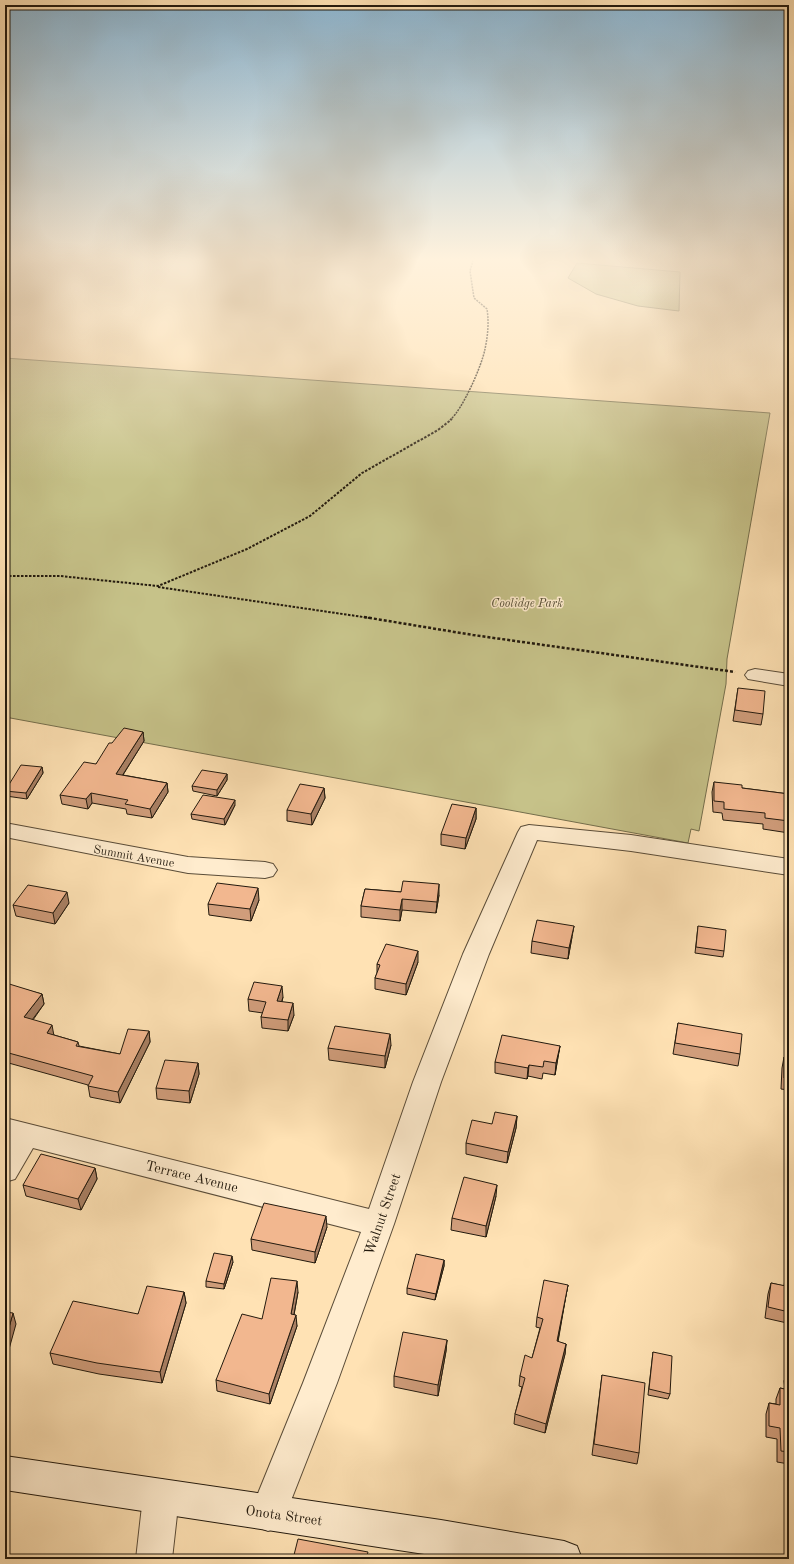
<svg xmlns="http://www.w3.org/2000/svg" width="794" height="1564" font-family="'Old Standard TT',serif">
<rect width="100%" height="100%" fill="#ffe2b4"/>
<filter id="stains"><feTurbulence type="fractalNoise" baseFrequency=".005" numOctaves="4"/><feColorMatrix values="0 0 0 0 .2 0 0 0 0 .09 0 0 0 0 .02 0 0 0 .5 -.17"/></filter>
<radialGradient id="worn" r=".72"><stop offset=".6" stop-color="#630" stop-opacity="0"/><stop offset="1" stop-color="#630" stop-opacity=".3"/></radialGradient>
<path fill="#c6c289" stroke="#746e4c" d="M577,263l103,9 -1,39 -41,-5 -42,-12 -28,-16z
M5,358l765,55 -43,246 -1,25 -27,147 -8,-2 -3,14 -683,-126z"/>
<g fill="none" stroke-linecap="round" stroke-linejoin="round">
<defs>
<path id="street" d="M755,669l34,5v12l-41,-7 -3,-4 3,-4z
M5,823l183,34 77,5 8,2 4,6 -4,6 -8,2 -77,-5 -183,-36z
M529,825l102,10 158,24v16l-158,-24 -94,-11 -48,114 -48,128 -47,142 -57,159 -56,143 -13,5 -13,-5 -5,-13 53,-130 58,-151 -328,-84 -18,31 -10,3v-38l2,-3 -2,-1v-22l364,91 44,-127 50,-128 55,-122 3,-5z
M161,1479l13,5 5,13 -7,62h-36l7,-62 5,-13z"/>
<path id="secondary" d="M5,1456l436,64 123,21 13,5 5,13h-125l-452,-69z"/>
</defs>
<use href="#street" stroke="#5a4c38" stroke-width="2"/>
<use href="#secondary" stroke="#231a0e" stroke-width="2"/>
<path stroke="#231a0e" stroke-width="1.5" stroke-dasharray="2 1" stroke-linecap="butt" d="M450,420c13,-11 32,-55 35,-71 3,-14 4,-27 2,-40l-13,-11 -4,-27 3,-10"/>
<path stroke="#231a0e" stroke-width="2" stroke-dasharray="2.5 1.5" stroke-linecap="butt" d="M5,576h55l98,10 89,-37 63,-33 52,-43 76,-43 14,-11
M158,587l212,31"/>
<path stroke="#231a0e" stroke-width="2.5" stroke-dasharray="3 2" stroke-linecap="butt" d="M364,617l109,18 262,37"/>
<use href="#street" fill="#ffecce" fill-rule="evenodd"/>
<use href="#secondary" fill="#ffecce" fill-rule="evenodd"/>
</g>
<path fill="#d09d7b" stroke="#231a0e" d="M738,688l25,26 -2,11 -28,-4z
M143,732l1,9 -21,34 44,8 1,9 -16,26 -25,-4 -1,-5 -34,-6 -4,6 -26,-5 -2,-9 36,-31 16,-21z
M42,767l1,6 -16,26 -21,-3 -1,-5z
M227,774v6l-10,16 -24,-5 -1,-5z
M714,782l28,6 47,6v39l-26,-4v-5l-40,-4 -1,-7 -9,-1 -1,-20z
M324,788l1,10 -13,27 -25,-4v-11z
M235,805l-10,20 -33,-6 -1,-5z
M476,808v11l-11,30 -24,-4v-11z
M365,889l74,6 -3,18 -34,-3 -2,11 -39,-4v-11z
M259,900l-8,21 -42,-6 -1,-11z
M69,903l-14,21 -39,-8 -3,-11z
M698,926l26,25 -1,6 -28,-4z
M572,937l-4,22 -37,-6 1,-12z
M418,962l-12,33 -31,-6v-11l2,-5v-9z
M5,984l37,10 2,10 -11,16 21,15 24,7 1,4 41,8 29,-23 1,11 -30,61 -30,-6 -2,-12 -83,-23z
M283,997l-1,5 12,13 -6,16 -26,-3 -1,-11 2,-4 -14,-2 -1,-12z
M678,1023l62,31 -2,12 -65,-12z
M391,1045l-6,23 -56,-8 -1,-12z
M560,1046l-2,11 -3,18 -12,-2 -1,6 -14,-3 -1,3 -32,-6v-11z
M784,1057l5,1v40h-1v-8l-7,-1 1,-21z
M198,1063l1,11 -9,29 -33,-4 -1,-11z
M517,1116l-1,12 -9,35 -41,-9v-11l26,-19z
M95,1168l2,11 -16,31 -55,-14 -3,-11z
M496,1196l-10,41 -35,-7 1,-12z
M327,1227l-12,36 -63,-13 -1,-11z
M444,1260v6l-9,34 -28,-6v-6z
M789,1260v55l-2,8 -22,-5 3,-24 3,-11 13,3 2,-15z
M233,1262l-9,27 -18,-2v-6z
M568,1285l-2,10 -8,47 8,2 -1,10 -20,79 -31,-9 1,-10 7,-27 -3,-1 1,-10 12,-18 8,-30 -4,-1 1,-10z
M184,1292l2,11 -24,80 -63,-9 -46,-10 -3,-11 88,-39z
M298,1292l-4,23 3,11 -27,78 -53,-13 -1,-11 46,-61z
M447,1340l-1,11 -8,45 -44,-9v-11z
M653,1352l17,42 -2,5 -20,-4z
M788,1370h1v94l-12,-2v-23l-11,-2v-23l3,-11 7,1v-5l4,-11 5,1 -1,-8z
M602,1375l37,78 -2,11 -45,-9z"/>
<path fill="#a98064" stroke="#231a0e" d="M143,732l1,9 -27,43 -1,-10z
M42,767l1,6 -16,26 -1,-6z
M227,774v6l-10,16v-6z
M167,783l1,9 -16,26 -2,-9z
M324,788l1,10 -13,27 -1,-11z
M91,793l1,10 -4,6 -2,-10z
M235,800v5l-10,20 -1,-6z
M476,808v11l-11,30 1,-11z
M439,884v11l-3,18 1,-11z
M258,888l1,12 -8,21 -1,-12z
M67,892l2,11 -14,21 -2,-11z
M402,899v11l-2,11v-11z
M574,926l-6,33 1,-11z
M418,951v11l-12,33v-11z
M282,986l1,11 -5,16 -1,-12z
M42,994l2,10 -18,24 -2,-11z
M293,1003l1,12 -6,16v-11z
M52,1025l2,11 -7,-3z
M149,1031l1,11 -30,61 -2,-11z
M390,1034l1,11 -6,23v-12z
M560,1046l-2,11 -3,18 1,-12z
M198,1063l1,11 -9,29 -1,-12z
M529,1065l-1,11 -1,3 1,-11z
M517,1116l-1,12 -9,35 1,-11z
M95,1168l2,11 -16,31 -3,-11z
M497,1185l-1,11 -10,41v-11z
M326,1216l1,11 -12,36v-11z
M232,1256l1,6 -9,27v-5z
M444,1260v6l-9,34 1,-6z
M297,1281l1,11 -6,33 -1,-11z
M568,1285l-2,10 -10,56 1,-10z
M184,1292l2,11 -24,80 -2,-11z
M13,1313l3,11 -10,36 -1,-5v-13z
M296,1315l1,11 -27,78 -1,-10z
M447,1340l-1,11 -8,45v-11z
M566,1344l-1,10 -20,79 1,-9z"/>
<path fill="#f2b78f" stroke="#231a0e" d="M738,688l27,3 -2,23 -28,-4z
M124,728l19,4 -27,42 51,9 -17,26 -25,-5 3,-4 -37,-7 -5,6 -26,-4 24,-33 12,2 13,-21h3z
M21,765l21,2 -16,26 -21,-2z
M202,770l25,4 -10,16 -25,-4z
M714,782l28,3v3l47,6v27l-24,-3v-5l-41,-4v-7l-10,-1z
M300,784l24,4 -13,26 -24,-4z
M203,795l32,5 -11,19 -33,-5z
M452,804l24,4 -10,30 -25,-4z
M403,881l36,3 -2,18 -35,-3 -2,11 -39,-4 4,-17 36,3z
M217,883l41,5 -8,21 -42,-5z
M28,885l39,7 -14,21 -40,-8z
M537,920l37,6 -5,22 -37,-7z
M698,926l28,4 -2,21 -28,-4z
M386,944l32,7 -12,33 -31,-6 5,-13 -3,-1z
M254,982l28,4 -5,15 16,2 -5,17 -27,-3 5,-15 -18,-3z
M6,983l36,11 -18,23 28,8 -5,8 31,9 -2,4 44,8 8,-25 21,2 -31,61 -30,-6 5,-10 -88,-24v-68z
M678,1023l64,11 -2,20 -65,-11z
M335,1026l55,8 -5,22 -57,-8z
M502,1035l58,11 -4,17 -12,-2 -1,6 -14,-2 -1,3 -33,-6z
M784,1057l5,1v21l-5,-1z
M165,1060l33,3 -9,28 -33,-3z
M495,1112l22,4 -9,36 -42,-9 6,-23 20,4z
M41,1154l54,14 -17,31 -55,-14z
M464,1177l33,8 -11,41 -34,-8z
M264,1203l62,13 -11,36 -64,-13z
M214,1253l18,3 -8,28 -18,-3z
M416,1254l28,6 -8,34 -29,-6z
M789,1260v52l-21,-5 3,-24 15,3z
M271,1278l26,3 -6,33 5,1 -27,79 -53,-14 26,-66 20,5z
M544,1280l24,5 -11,56 9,3 -20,80 -31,-10 10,-36 -5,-2 5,-21 7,3 11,-39 -6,-2z
M147,1286l37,6 -24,80 -63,-9 -47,-10 23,-52 65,13z
M5,1312l8,1 -8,29z
M403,1332l44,8 -9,45 -44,-9z
M653,1352l19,4 -2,38 -21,-5z
M788,1370h1v82l-8,-1 -1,-23 -11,-2v-23l11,2v-17l9,2z
M602,1375l43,8 -6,70 -45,-9z
M298,1539l70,13 -2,7h-73z"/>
<linearGradient id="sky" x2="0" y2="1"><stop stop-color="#8cb7d4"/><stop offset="0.54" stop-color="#fff2dd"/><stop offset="1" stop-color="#fff2dd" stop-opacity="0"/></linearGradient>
<rect width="794" height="480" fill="url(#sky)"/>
<g text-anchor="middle" stroke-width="3" stroke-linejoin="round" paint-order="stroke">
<g font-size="12" font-style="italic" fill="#544c33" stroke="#ffecce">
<text x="527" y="607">Coolidge Park</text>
</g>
<g font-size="12" fill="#231a0e" stroke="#ffecce">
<text transform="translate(134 856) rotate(10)" y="4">Summit Avenue</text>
</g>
<g font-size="14" fill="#231a0e" stroke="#ffecce">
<text transform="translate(192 1176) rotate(14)" y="5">Terrace Avenue</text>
<text transform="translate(382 1214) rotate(-71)" y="5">Walnut Street</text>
<text transform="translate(284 1515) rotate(8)" y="5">Onota Street</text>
</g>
</g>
<rect width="794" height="1564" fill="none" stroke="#ffe2b4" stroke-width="20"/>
<rect x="6" y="6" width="782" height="1552" fill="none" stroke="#231a0e" stroke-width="2"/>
<rect x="10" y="10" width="774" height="1544" fill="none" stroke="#231a0e"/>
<rect width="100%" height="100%" filter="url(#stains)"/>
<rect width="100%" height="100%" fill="url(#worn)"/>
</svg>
